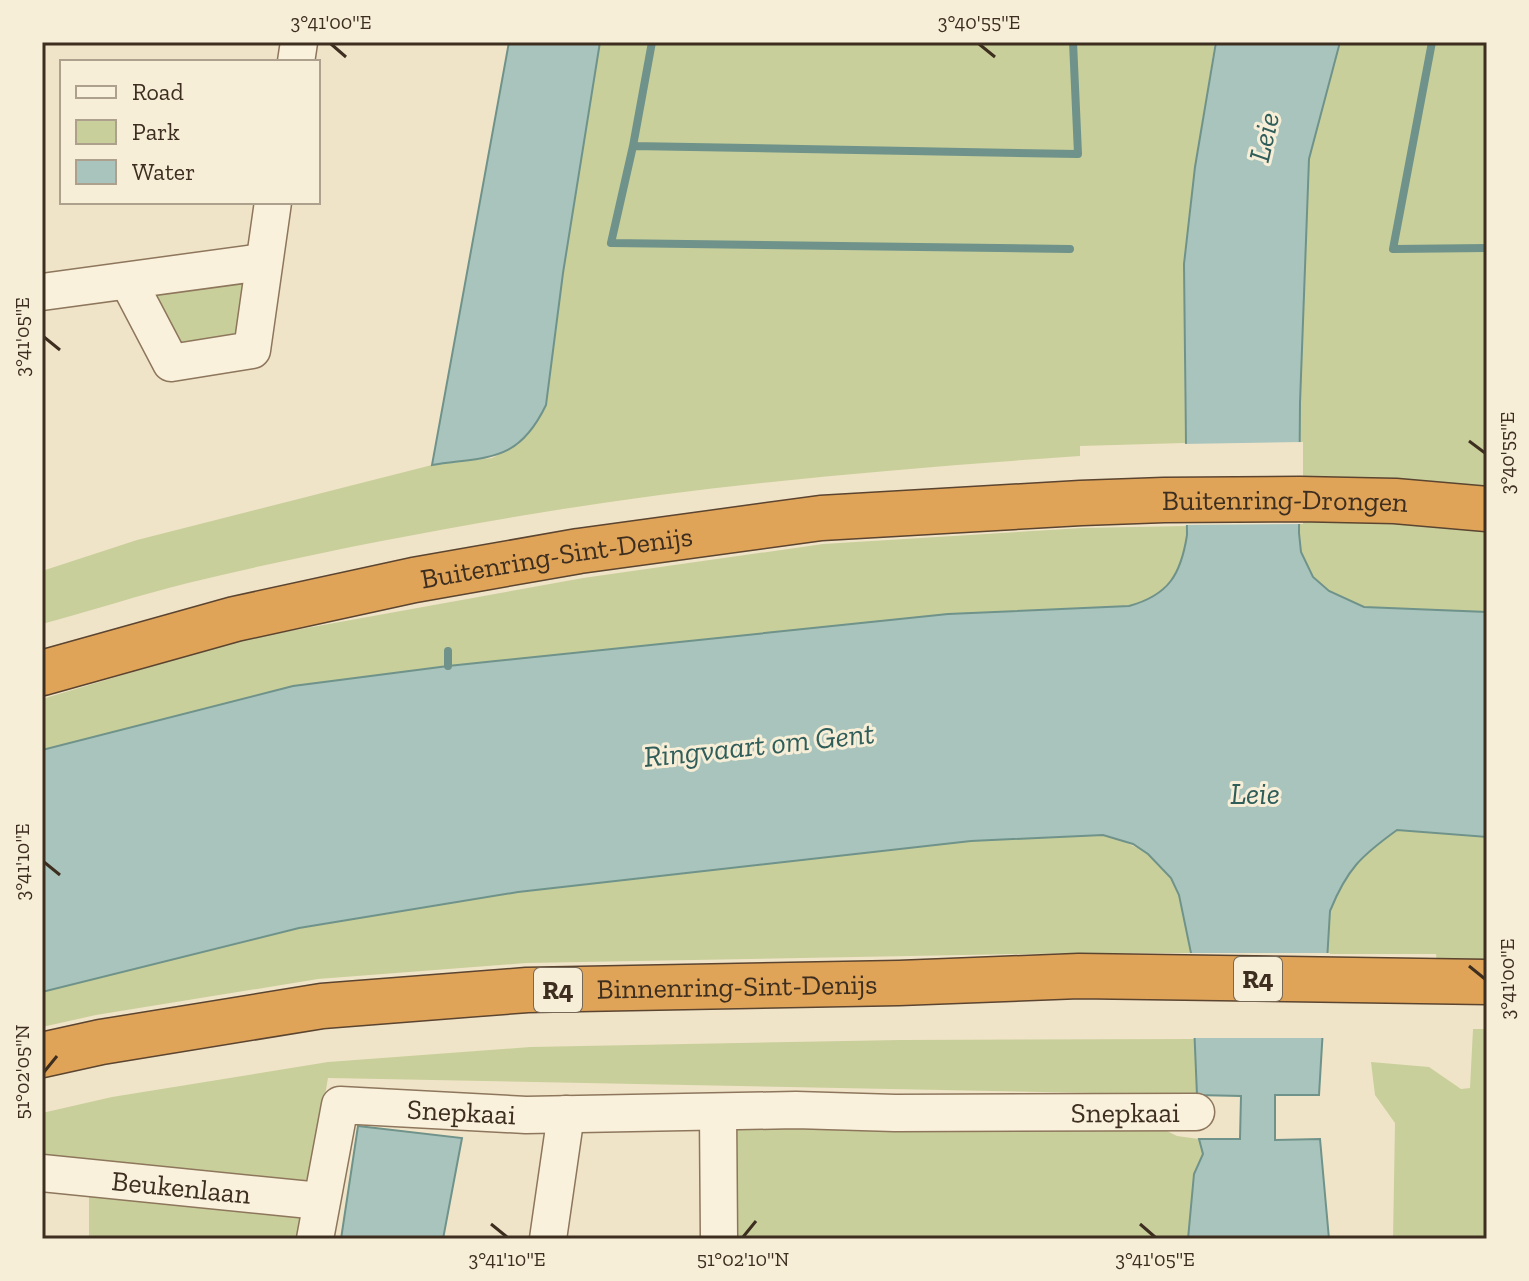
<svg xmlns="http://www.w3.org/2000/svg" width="1529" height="1281" font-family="'Zilla Slab',serif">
<rect width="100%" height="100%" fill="#f0e4c8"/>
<path fill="#c9cf9b" d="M600,42h615l-20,125 -11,97 1,179 -105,3v10c-185,13 -371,28 -554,59 -113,19 -227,41 -338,68 -49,12 -97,28 -146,41v-53l95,-31 295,-75 60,-7 27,-14 44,-171z
M1340,42h147v570l-123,-5 -35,-16 -16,-14 -12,-25 -2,-19 1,-130 9,-244z
M250,283l-8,62 -67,5 -31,-55 31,-9z
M1186,526c2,42 -16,69 -57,80l-181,8 -500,52 -155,20 -251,64v-51l198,-59 343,-62 240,-34 259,-16z
M1397,830l90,7v126l-50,1 -1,-10h-110c3,-66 19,-86 71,-124z
M1103,835c42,12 69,28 81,74 3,14 3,30 7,44h-111l-554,10 -208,16 -222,36 -54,12v-35l257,-64 219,-36 453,-51z
M1473,1029h14v210h-94l2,-116 -20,-28 -4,-33 58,5 32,22 9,-1z
M1195,1039l2,56 -869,-17 -28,161h-211v-77l-47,-4v-45l70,-16 216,-35 202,-15 370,-7z
M731,1125l426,1 20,10 22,3 4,15 -9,20 -6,65h-460z"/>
<path fill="#a9c4bc" stroke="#6f938a" stroke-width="2" d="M509,42h91l-37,231 -17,132c-28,58 -57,51 -114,60z
M1216,42h124l-31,117 -9,244 -1,130 2,19 12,25 16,14 35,16 123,5v225l-90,-7c-36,26 -50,39 -67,81l-11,184h-44v45l45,-1 9,100h-141l6,-65 9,-20 -4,-15h41l1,-43 -44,-1 -6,-142 -12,-58 -8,-17 -23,-24 -15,-10 -30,-9 -132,6 -453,51 -219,36 -257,64v-242l251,-64 155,-20 500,-52 181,-8c40,-11 52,-32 58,-71l-3,-271 11,-97z
M358,1126l104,12 -19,101h-102z"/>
<path fill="#f0e4c8" d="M1303,442v82l-121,1 -1,-81z
M1187,953h143l-4,85h-135z"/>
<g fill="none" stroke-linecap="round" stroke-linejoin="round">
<path stroke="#6f938a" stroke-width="8" d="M652,42l-19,104 445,8 -5,-112
M1432,42l-39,207 94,-1
M633,146l-22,97 459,6
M448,666v-15"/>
<defs>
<g id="minor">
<path d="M296,62l3,-20"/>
<path d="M128,281l43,82 81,-13 21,-148"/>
<path d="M42,292l221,-30"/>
<path d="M718,1112l1,127"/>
<path id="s1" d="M42,1173l278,28"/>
<path id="s2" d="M315,1239l25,-134 186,10 270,-5 99,3 301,-1"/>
<path d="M548,1239l18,-125"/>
</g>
<g id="highway">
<path id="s3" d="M42,673l193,-54 179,-39 165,-29 242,-33 260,-15 83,-3 136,-1 95,2 92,8"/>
<path id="s4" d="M42,1055l59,-13 221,-36 205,-16 372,-7 180,-7 408,6"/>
</g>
</defs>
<use href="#minor" stroke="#8d765c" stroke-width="39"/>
<use href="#highway" stroke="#5b4430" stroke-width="47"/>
<use href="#minor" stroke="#faf1dc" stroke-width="36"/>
<use href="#highway" stroke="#e0a458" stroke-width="44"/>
</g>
<path fill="none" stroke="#3d2e20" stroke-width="3" d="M331,44l15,13M979,44l16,13M44,337l16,13M1469,441l16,12M44,862l16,13M1469,966l16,13M44,1072l13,-16M491,1224l16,13M1140,1224l15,13M743,1237l13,-16"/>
<g text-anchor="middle" stroke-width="6" stroke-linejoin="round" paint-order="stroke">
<g fill="#f7eed8" stroke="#756857" stroke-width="2">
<rect x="1234" y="957" width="48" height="44" rx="6"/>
<rect x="534" y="968" width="48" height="44" rx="6"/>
</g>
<g font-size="26" font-weight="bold" fill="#3d2e20">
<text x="1258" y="988">R4</text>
<text x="558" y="999">R4</text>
</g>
<g font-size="28" fill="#3d2e20" stroke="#f7eed8">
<text dy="10" stroke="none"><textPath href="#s3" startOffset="1260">Buitenring-Drongen</textPath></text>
<text dy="10" stroke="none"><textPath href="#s3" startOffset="528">Buitenring-Sint-Denijs</textPath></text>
<text dy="10" stroke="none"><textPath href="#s4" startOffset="700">Binnenring-Sint-Denijs</textPath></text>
<text dy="10" stroke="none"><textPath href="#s2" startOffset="258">Snepkaai</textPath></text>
<text dy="10" stroke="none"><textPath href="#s2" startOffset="922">Snepkaai</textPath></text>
<text dy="10" stroke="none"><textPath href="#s1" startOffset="140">Beukenlaan</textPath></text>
</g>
<g font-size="30" font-style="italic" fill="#2f5d5a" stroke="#f7eed8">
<text transform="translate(1264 137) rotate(-77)" y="10">Leie</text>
<text transform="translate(759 745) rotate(-6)" y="10">Ringvaart om Gent</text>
<text x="1255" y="804">Leie</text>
</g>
</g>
<rect width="1529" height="1281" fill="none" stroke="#f7eed8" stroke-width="88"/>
<rect x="60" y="60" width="260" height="144" fill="#f7eed8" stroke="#ada18e" stroke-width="2"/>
<rect x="76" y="86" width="40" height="12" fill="#faf1dc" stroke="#ada18e" stroke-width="2"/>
<text x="132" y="100" font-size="24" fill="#3d2e20">Road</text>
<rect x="76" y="120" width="40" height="24" fill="#c9cf9b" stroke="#ada18e" stroke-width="2"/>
<text x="132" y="140" font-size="24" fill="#3d2e20">Park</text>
<rect x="76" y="160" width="40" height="24" fill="#a9c4bc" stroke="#ada18e" stroke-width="2"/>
<text x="132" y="180" font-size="24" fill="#3d2e20">Water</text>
<rect x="44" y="44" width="1441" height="1193" fill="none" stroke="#3d2e20" stroke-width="3"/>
<g font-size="20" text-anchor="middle" fill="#3d2e20">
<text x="331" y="29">3°41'00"E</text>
<text x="979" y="29">3°40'55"E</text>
<text transform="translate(22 337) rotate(-90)" y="7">3°41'05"E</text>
<text transform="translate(1507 453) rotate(-90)" y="7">3°40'55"E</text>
<text transform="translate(22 862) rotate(-90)" y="7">3°41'10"E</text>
<text transform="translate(1507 979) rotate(-90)" y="7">3°41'00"E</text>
<text transform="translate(22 1072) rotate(-90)" y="7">51°02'05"N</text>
<text x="507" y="1266">3°41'10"E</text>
<text x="743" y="1266">51°02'10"N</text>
<text x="1155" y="1266">3°41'05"E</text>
</g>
</svg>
